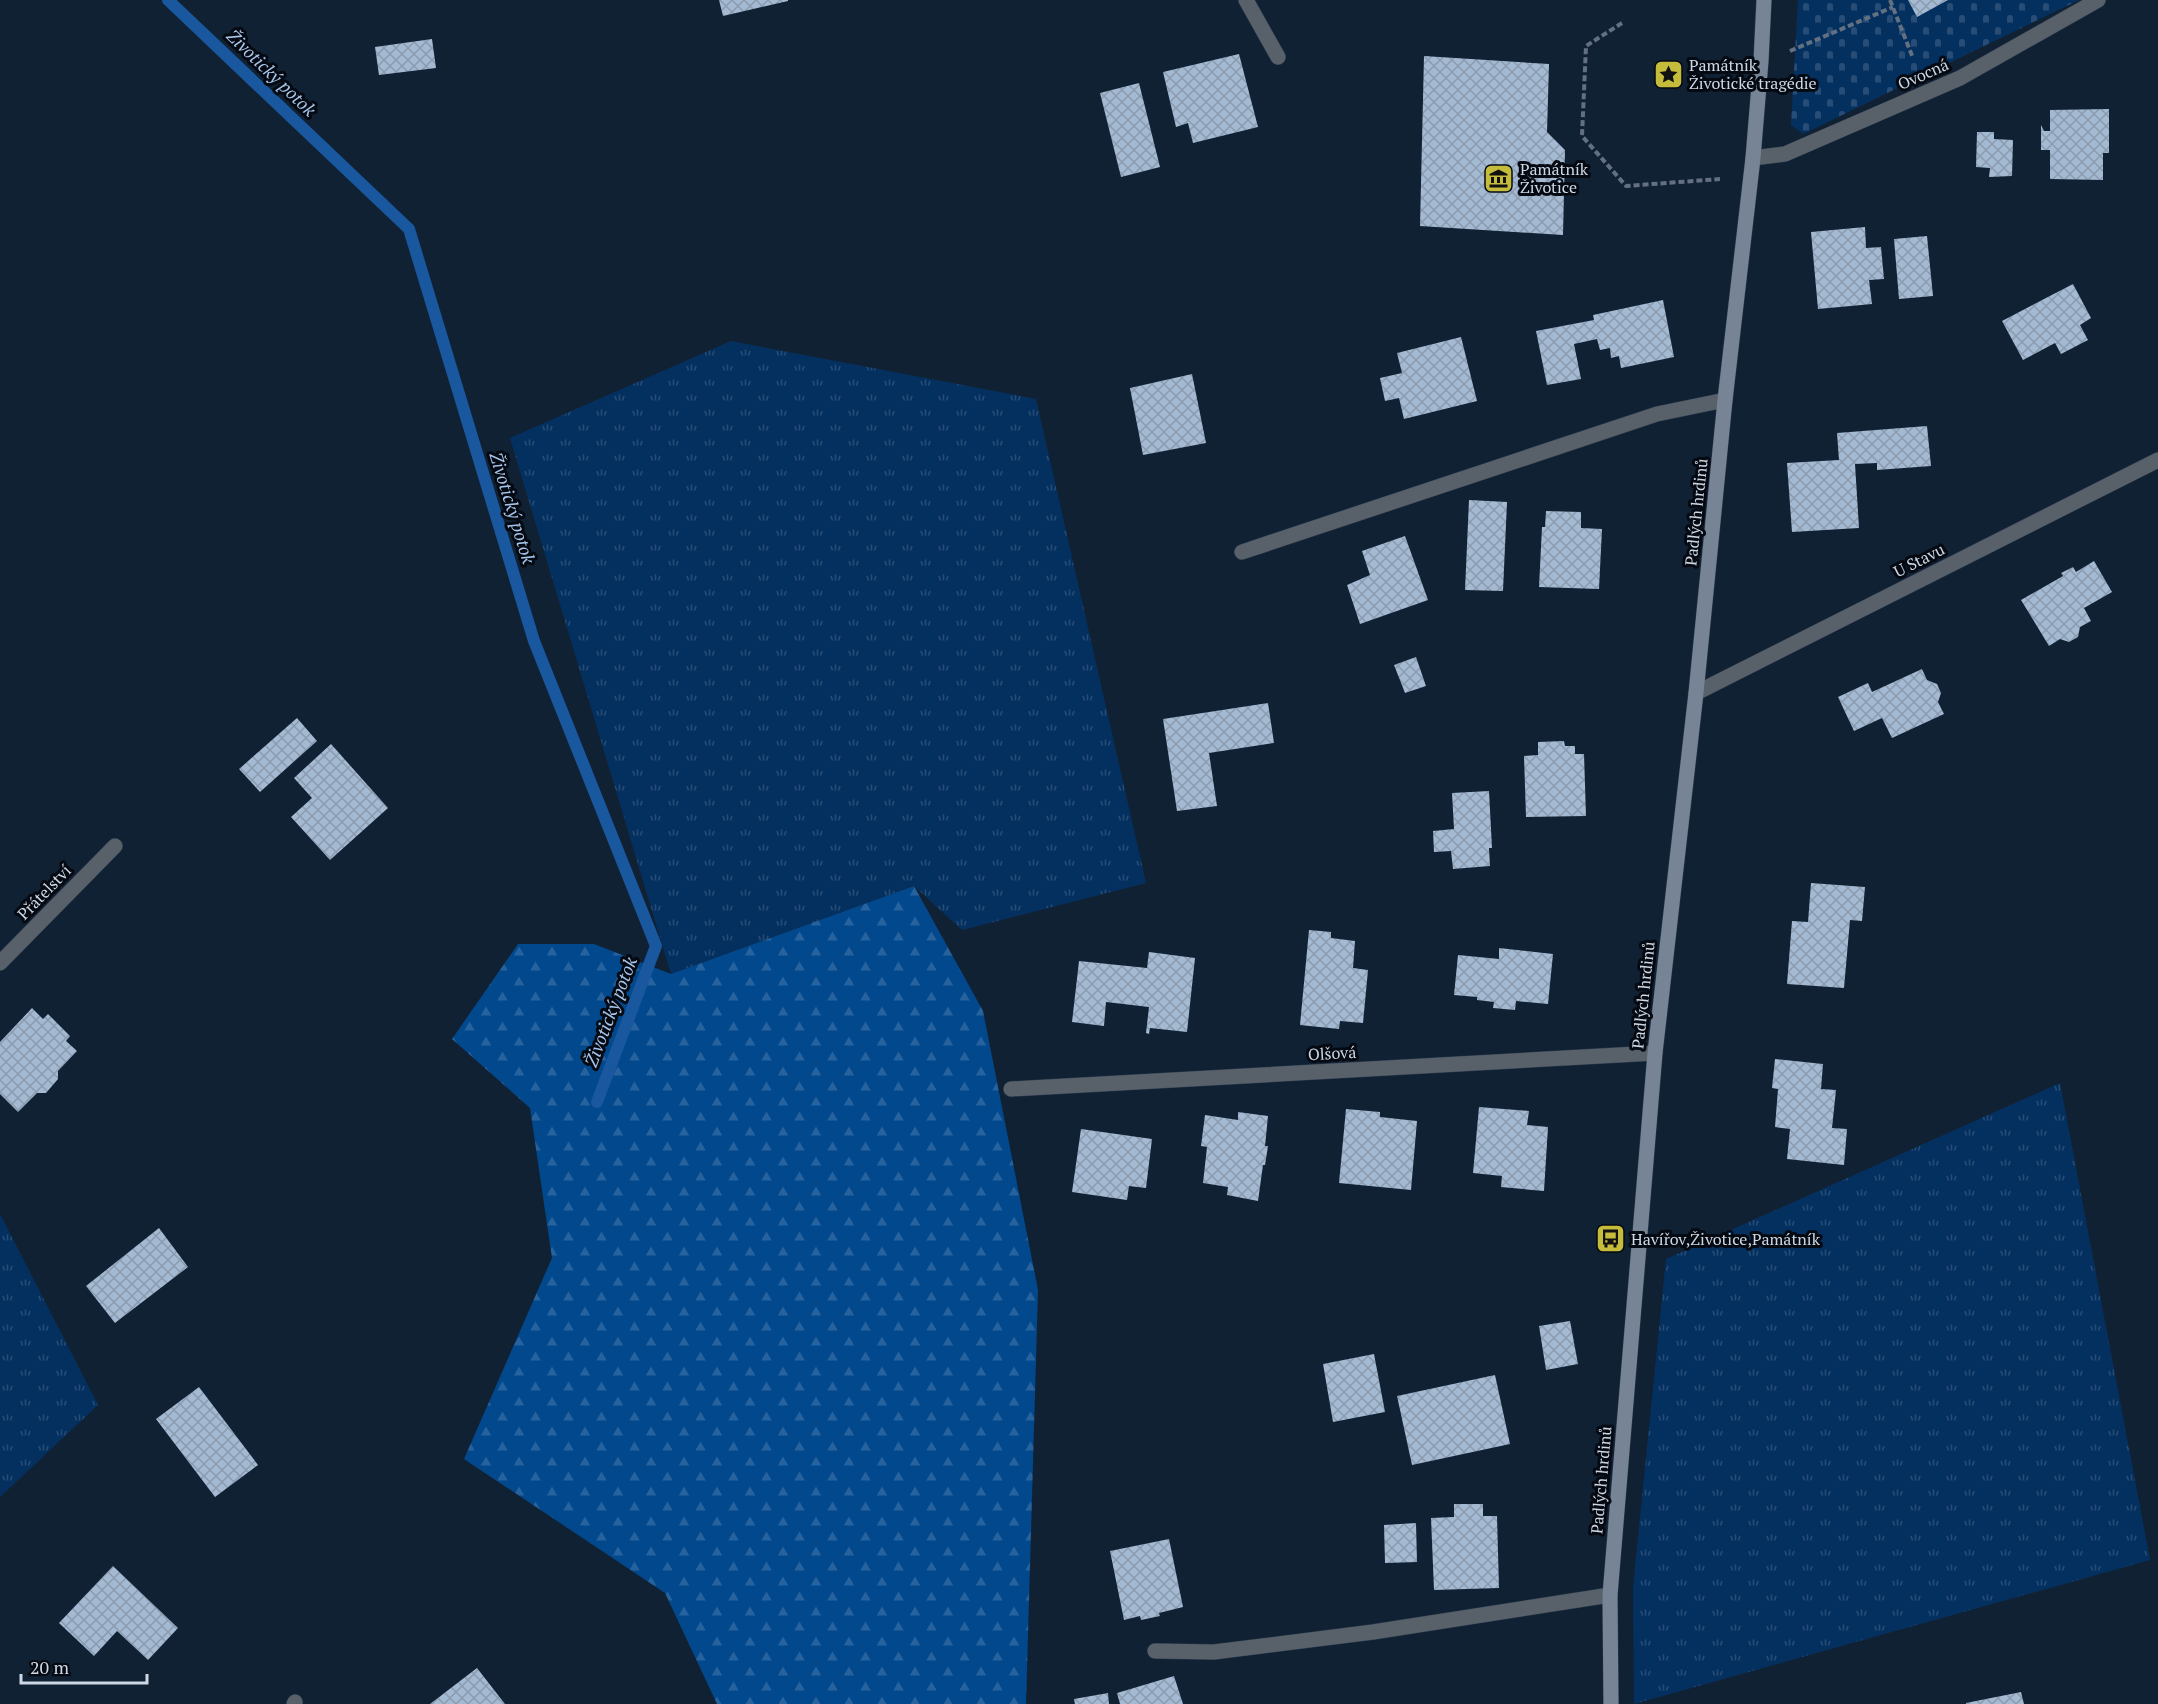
<svg xmlns="http://www.w3.org/2000/svg" width="2158" height="1704" font-family="'PT Serif',serif">
<defs>
<pattern id="grass-tufts" width="24" height="20" patternUnits="userSpaceOnUse" patternTransform="scale(1.5)"><rect width="24" height="20" fill="#043060"/><path d="M3 7l-1-3M5 7V3M7 7l1-3M15 17l-1-3M17 17v-4M19 17l1-3" fill="none" stroke="#274d77"/></pattern>
<pattern id="forest-firs" width="22" height="20" patternUnits="userSpaceOnUse" patternTransform="scale(1.5)"><rect width="22" height="20" fill="#02488d"/><path d="M5 1l3.5 6h-7zM16 11l3.5 6h-7z" fill="#26629d"/></pattern>
<pattern id="cemetery-stones" width="16" height="16" patternUnits="userSpaceOnUse" patternTransform="scale(1.5)"><rect width="16" height="16" fill="#043060"/><path d="M2 7V4a2 2 0 0 1 4 0v3zM10 15v-3a2 2 0 0 1 4 0v3z" fill="#274d77"/></pattern>
<pattern id="building-cross-hatch" width="8" height="8" patternUnits="userSpaceOnUse" patternTransform="scale(1.5)"><rect width="8" height="8" fill="#a4b9d2"/><path d="M0 0l8 8M0 8l8-8" fill="none" stroke="#8a9baf"/></pattern>
</defs>
<rect width="100%" height="100%" fill="#112134"/>
<path fill="url(#grass-tufts)" d="M731,341l305,58 110,484 -184,47 -48,-44 -243,88 -161,-536z
M2060,1083l90,477 -516,144 -1,-116 33,-329z
M0,1214l98,191 -98,92z"/>
<path fill="url(#forest-firs)" d="M914,886l69,125 55,279 -12,414h-309l-52,-111 -201,-134 88,-201 -22,-150 -78,-69 66,-95h76l77,30z"/>
<path fill="url(#cemetery-stones)" d="M1798,0h281l-276,134 -12,-9z"/>
<g fill="none" stroke-linecap="round" stroke-linejoin="round">
<path stroke="#19579e" stroke-width="12" d="M168,0l241,229 125,412 122,305 -59,156"/>
</g>
<path fill="url(#building-cross-hatch)" d="M719,0h69v1l-65,15z
M1908,0h40l-31,17z
M432,39l4,29 -57,7 -4,-28z
M1239,54l19,73 -65,16 -5,-20 -12,4 -13,-55z
M1424,56l125,8 -2,68 18,18 -2,85 -143,-9z
M1139,83l21,84 -39,10 -21,-84z
M2109,109v44h-6v27l-53,-1v-29h-9v-25l3,6h6v-21z
M1977,132h17v7l19,1 -1,36 -23,1 1,-9 -14,-1z
M1865,227l1,21 15,-1 3,32 -15,1 3,24 -54,5 -7,-77z
M1927,236l6,60 -34,3 -5,-60z
M2073,284l18,34 -11,7 8,15 -27,14 -6,-11 -32,17 -21,-39z
M1663,300l11,57 -53,11 -2,-12 -8,2 -1,-10 -10,2 -3,-11 -23,5 7,35 -34,6 -11,-54 58,-11 -1,-5z
M1461,337l16,64 -73,18 -5,-21 -14,3 -5,-23 22,-5 -5,-20z
M1192,374l14,69 -63,12 -13,-67z
M1927,426l4,40 -54,4v-7l-22,1 4,64 -67,4 -5,-69 52,-3 -2,-27z
M1469,500l38,2 -4,89 -38,-1z
M1546,511l35,1v16l21,1 -3,60 -60,-2 3,-60h3z
M1405,536l23,64 -68,24 -13,-39 23,-10 -8,-24z
M2094,561l18,31 -28,16 7,13 -11,6 -2,10 -9,5 -9,-3 -11,7 -28,-46 42,-24 -2,-3 12,-6 3,5z
M1416,657l10,29 -21,7 -11,-28z
M1922,669l5,11 10,4 4,9 -3,9 6,12 -52,24 -10,-20 -28,13 -16,-34 30,-14 4,9z
M1268,703l6,40 -65,10 8,53 -40,5 -14,-92z
M297,718l20,23 -57,51 -21,-23z
M1564,741l1,5h10v8h9l2,62 -60,1 -2,-61 14,-1v-13z
M331,744l57,64 -58,52 -39,-43 21,-19 -18,-20z
M1489,791l3,57h-3l1,18 -37,3 -2,-18 -17,1 -1,-21 21,-2 -2,-36z
M1811,883l54,4 -3,34 -12,-1 -6,68 -57,-4 5,-63 16,1z
M1309,930l22,2v6l24,3 -2,27 15,2 -5,53 -23,-2 -1,8 -39,-4z
M1499,948l54,6 -5,50 -32,-3 -1,9 -22,-2 1,-6 -17,-2v-3l-23,-2 4,-40 41,4z
M1149,952l46,6 -8,74 -37,-4 -1,6 -3,-1 3,-26 -43,-5 -2,24 -32,-4 7,-61 68,7z
M32,1008l11,11 5,-5 22,22 -4,5 11,10 -19,20v8l-12,14h-9l-19,19 -18,-18v-52z
M1775,1059l48,5 -2,25 15,1 -4,38 15,1 -3,36 -57,-6 3,-30 -15,-2 3,-38 -6,-1z
M1479,1107l50,4 -2,14 21,2 -4,64 -43,-4 1,-11 -29,-3z
M1346,1109l34,3v5l37,4 -6,69 -72,-7z
M1238,1112l30,4 -3,30h3l-3,19h-2l-5,36 -31,-6 1,-8 -25,-4 4,-36 -6,-1 4,-31 33,5z
M1081,1129l71,10 -6,49 -17,-2 -2,14 -55,-8z
M159,1228l29,39 -73,56 -29,-37z
M1570,1321l8,43 -32,6 -7,-44z
M1374,1354l11,58 -52,10 -10,-58z
M1495,1375l15,69 -98,21 -15,-69z
M199,1387l59,78 -43,32 -59,-78z
M1454,1504h29v12h14l2,72 -65,2 -3,-72 23,-1z
M1416,1523l1,39 -32,1 -1,-38z
M1169,1539l14,68 -24,6 1,3 -19,4 -1,-4 -16,4 -14,-69z
M113,1566l65,62 -30,32 -31,-29 -23,25 -35,-33z
M477,1668l28,36h-75z
M1174,1676l9,28h-63l-3,-11z
M2021,1692l3,12h-58v-1z
M1108,1693l1,11h-34l-1,-5z"/>
<g fill="none" stroke-linecap="round" stroke-linejoin="round">
<defs>
<path id="lane" d="M0,963l115,-117
M294,1704l1,-2"/>
<path id="street" d="M1246,0l32,57
M1753,158l32,-4 175,-76 138,-78
M1242,552l415,-138 68,-14
M1696,693l462,-233
M1011,1089l644,-36
M1155,1651l59,1 159,-20 237,-37"/>
<path id="secondary" d="M1611,1704l-1,-109 45,-542 41,-360 29,-293 28,-242 8,-97 3,-61"/>
</defs>
<use href="#lane" stroke="#2b3b4d" stroke-width="16"/>
<use href="#street" stroke="#2b3b4d" stroke-width="16"/>
<use href="#secondary" stroke="#2b3b4d" stroke-width="16"/>
<path stroke="#637081" stroke-width="4" stroke-dasharray="6 3" stroke-linecap="butt" d="M1890,0l23,58
M1622,23l-36,23 -4,90 44,50 94,-7
M1790,51l103,-44"/>
<use href="#lane" stroke="#58606a" stroke-width="15"/>
<use href="#street" stroke="#58606a" stroke-width="15"/>
<use href="#secondary" stroke="#778495" stroke-width="15"/>
</g>
<defs>
<symbol id="sight-square" viewBox="-11 -11 22 22"><rect x="-9" y="-9" width="18" height="18" rx="4" fill="#c6bc3c" stroke="#050a12"/><path d="M0-6L1.8-2.2L6-1.7L2.9 1.2L3.7 5.4L0 3.3L-3.7 5.4L-2.9 1.2L-6-1.7L-1.8-2.2Z" fill="#111"/></symbol>
<symbol id="museum-square" viewBox="-11 -11 22 22"><rect x="-9" y="-9" width="18" height="18" rx="4" fill="#c6bc3c" stroke="#050a12"/><path d="M0-6L6-3V-2H-6V-3ZM-5-1h2V3h-2ZM-1-1h2V3h-2ZM3-1h2V3H3ZM-6 4H6V6H-6Z" fill="#111"/></symbol>
<symbol id="bus-square" viewBox="-11 -11 22 22"><rect x="-9" y="-9" width="18" height="18" rx="4" fill="#c6bc3c" stroke="#050a12"/><path d="M-5-6H5V4H4V6H2V4H-2V6H-4V4H-5ZM-3.5-4V0h7V-4ZM-3.5 1.2v1.5H-2V1.2ZM2 1.2v1.5H3.5V1.2Z" fill="#111"/></symbol>
</defs>
<g fill-rule="evenodd">
<use href="#sight-square" x="1652" y="58" width="33" height="33"/>
<use href="#museum-square" x="1482" y="162" width="33" height="33"/>
<use href="#bus-square" x="1594" y="1222" width="33" height="33"/>
</g>
<g text-anchor="middle" stroke-width="6" stroke-linejoin="round" paint-order="stroke">
<g font-size="16" fill="#ced8e5" stroke="#050a12" text-anchor="start">
<text x="1689" y="71">Památník<tspan x="1689" dy="18">Životické tragédie</tspan></text>
<text x="1520" y="175">Památník<tspan x="1520" dy="18">Životice</tspan></text>
<text x="1631" y="1245">Havířov,Životice,Památník</text>
</g>
<g font-size="16" fill="#ced8e5" stroke="#050a12">
<text transform="translate(1923 74) rotate(-24)" y="6">Ovocná</text>
<text transform="translate(1696 512) rotate(-84)" y="6">Padlých hrdinů</text>
<text transform="translate(1919 560) rotate(-27)" y="6">U Stavu</text>
<text transform="translate(44 892) rotate(-46)" y="6">Přátelství</text>
<text transform="translate(1643 995) rotate(-84)" y="6">Padlých hrdinů</text>
<text transform="translate(1332 1053) rotate(-3)" y="6">Olšová</text>
<text transform="translate(1601 1480) rotate(-85)" y="6">Padlých hrdinů</text>
</g>
<g font-size="18" font-style="italic" fill="#a7c5ec" stroke="#050a12">
<text transform="translate(271 73) rotate(44)" y="6">Životický potok</text>
<text transform="translate(512 508) rotate(73)" y="6">Životický potok</text>
<text transform="translate(611 1012) rotate(-69)" y="6">Životický potok</text>
</g>
</g>
<path d="M21 1674v9h126v-9" fill="none" stroke="#ced8e5" stroke-width="3"/>
<text x="30" y="1674" font-size="18" fill="#ced8e5" stroke="#050a12" stroke-width="4.5" paint-order="stroke">20 m</text>
</svg>
